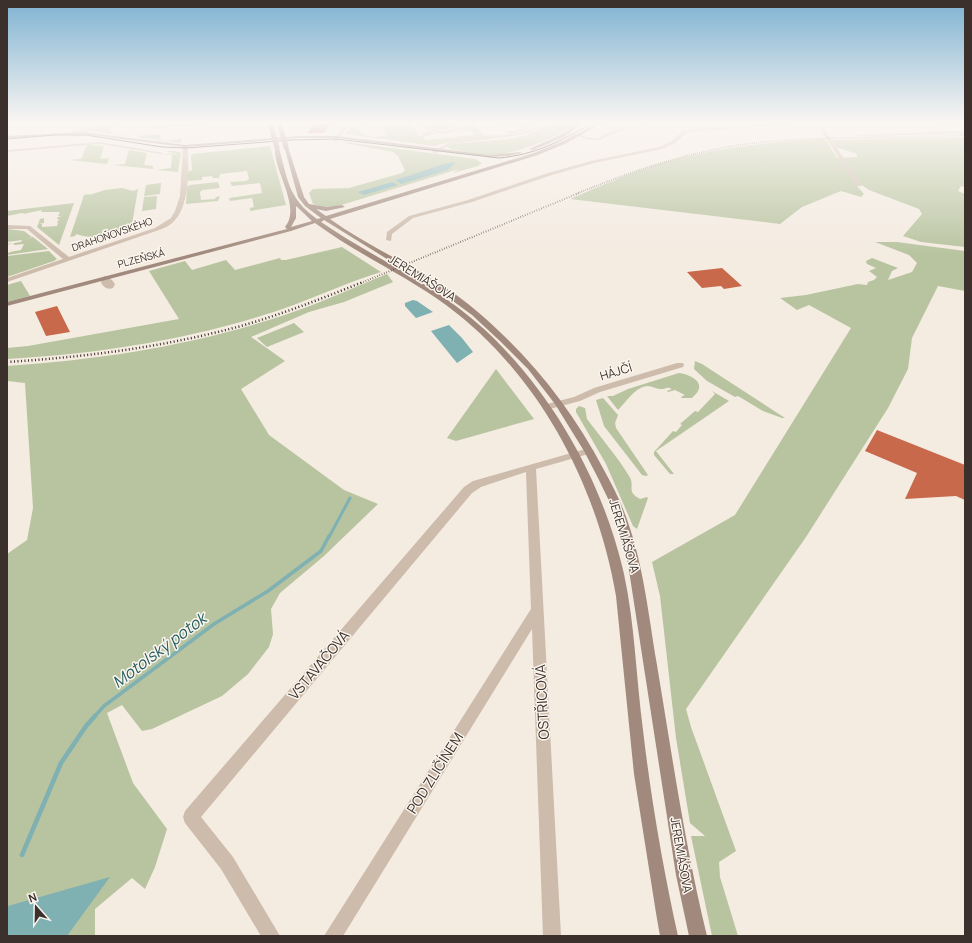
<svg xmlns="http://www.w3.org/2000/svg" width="972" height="943" font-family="Manrope,sans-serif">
<rect width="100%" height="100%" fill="#f4ebe1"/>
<path fill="#b8c4a0" d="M108,123h9l-1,1 -6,1 1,8 20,4 -40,-6z
M153,123h15v2l48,-2 -64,6z
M353,123h11l-8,2 6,10 14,2 11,-2 -6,-10 29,-2 10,13h3l-3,-3 9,-1 7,2 -13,3 3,3 48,-5 -2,-4 -12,-1 6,-3 3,-4h8h-4l11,12 16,1 -51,6 -14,4 -90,-12z
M432,123h29c-8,8 -28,9 -37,1z
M497,123h41l-16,8 -12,3 -6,-3h14l-1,-1 7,-1 -6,-5 -21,2 2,-1z
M551,123h27c-24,15 -54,28 -82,32 -11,1 -34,-4 -46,-6l-3,-3 5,-2 56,-5 17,-3z
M954,131h11v3l-122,2z
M148,134l12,1 1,6 21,-2 -1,4 -44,-6z
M965,137v50l-4,-1 -3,5 7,3v53l-44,-5 -18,-6 19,-22 -3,-5 -50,-19 -10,-7 -2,3 7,8 -3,3 -20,-6 -39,16 -22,17 -210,-25c30,-13 60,-26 92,-36 51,-15 106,-21 160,-24l4,1 11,18 20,-1v-3l-21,-7 -4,-7h1z
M345,142l130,17 7,4 -4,3 -25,7 6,-4 -121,37 -16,1 -9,-3 -4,-11 4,-4 36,-1 53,-15 3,-3 -7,-14 -5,-4 -48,-9z
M87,145l17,1 -4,13 9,-1 -2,6 -38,-4 12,-1z
M270,146l16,59 -36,6v-3l4,-1 -2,-9 -22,3 -1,-3 33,-5 -2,-10 -28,3 -2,-4 16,-1 3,-2 -2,-8 -27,3 -1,4h-6l-1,-2 -10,1v3l-14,1v-9l4,-2 -1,-14 1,-2z
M129,150l18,3 -3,12 9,1v3l-40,-4 12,-1z
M166,151h9l6,2 -3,19 -22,-2 15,-2 1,-14 -11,1 11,-2 5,2 -2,-2z
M218,182l2,6 -17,2 -3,2 1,8 14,-1 1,-2 4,-1 -2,5 -32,3 1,-17 3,-2z
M161,183l-1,11 -16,2 2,-11z
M122,188l11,3 5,-2 -7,41h-5v-2c-15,8 -33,12 -50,6l-1,2 -5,1 14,-42 5,-1v1l16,-5z
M157,196l-1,13 -14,2 2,-14z
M74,203l-15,42 -22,-18 3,-8 4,-1v5l-6,1h4v3l15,-1 1,-3h3h-4l2,-4h-2l1,-2 4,-1h-4l2,-4h-19l1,-2 -19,4 1,-1h-2l-15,3v-5z
M7,229l17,2 8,6 -10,3 11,-3 15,12 -41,6v-3l2,1 1,-1 11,-2 3,-6 -10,1v-2l-7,2v-1l14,-2 1,-2 -15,2z
M875,242h22l68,9v40l-27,-5 -26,52 -4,31 -20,39 -82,129 -120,172 5,18 45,124 -17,11 1,15 18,59h-26l-21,-100h14l-15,-13 -14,-85 -16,-142 -8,-34 83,-47 116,-187 -42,-23 -12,5 -17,-12 26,-3 52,-11 9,1 1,-3 6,-2 3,-3 -8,-6 7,-3 -9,-4 -1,-3 6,-3 26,10 -6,3 -4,9 24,-8 5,-9 -8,-8z
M342,247l39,25c-39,12 -77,31 -117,43 -83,26 -170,39 -257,44v-11l21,-2 151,-27 -30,-48 36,-10 7,9 34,-10 9,10 45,-12 1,2h5z
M49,251l8,8 -3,2 -47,16v-21z
M387,274l6,8 -49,20 -35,10 -58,25 34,24 -44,28 28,46 75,55 34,14 -54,52 -44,37 -9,16 2,25 -4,13 -21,27 -26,22 -70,33 -10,2 -20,-26 -15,8 26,70 34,46 -12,38 -10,22 -13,-11 -37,31v27h-88v-382l20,-14 6,-32 -8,-125 -18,-2v-15c89,-6 177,-19 262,-46 40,-12 79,-30 118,-46z
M21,281l9,15 -23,6v-17z
M294,323l10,9 -37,15 -10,-9z
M695,361l7,3 83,54h-3l-19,-7 -25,-15 -3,1 -28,-16 -13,-12z
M496,369l38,50 -78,22 -9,-3z
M679,373c8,1 25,7 19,18 -1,2 -4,5 -6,7h-10l-1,-1 4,-2 -10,-5 -7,2 -1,-1 5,-2c-5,-3 -6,0 -12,0 -4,0 -8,-3 -12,-3 -12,0 -22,16 -30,24l-11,-14h6l15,-7z
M712,391l17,10 -73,50 18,23h-4l-16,-19v-3l19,-21 3,1 6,-7 -2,-1 15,-13 3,1 17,-18z
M603,398l15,17 -3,8 1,5 32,47 -2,1 -4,-1 -38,-49 -8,-26z
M579,406l6,2 2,11c14,19 30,37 42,57 7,10 -4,15 11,23l7,-2 1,1 -11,31 -4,-3 -27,-62 -30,-52v-3z"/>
<path fill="#7fb0b2" d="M453,162l2,1 -7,7 -47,14 -6,-4c19,-5 38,-14 58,-18z
M392,182l6,3 -34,10 -6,-3z
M413,300l4,1 16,11 -17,6 -11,-12v-3z
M449,325l13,13 11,14 -16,11 -26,-32z
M110,877l-43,59h-60l1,-30z"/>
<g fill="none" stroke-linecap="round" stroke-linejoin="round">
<path stroke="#7fb0b2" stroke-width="1.5" d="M961,133l4,2"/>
<path stroke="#7fb0b2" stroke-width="3" d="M329,537l21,-39"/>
<path stroke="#7fb0b2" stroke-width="3.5" d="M94,717l10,-11 110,-82 54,-33 53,-40 8,-15"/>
<path stroke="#7fb0b2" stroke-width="4.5" d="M22,855l39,-92 25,-37 9,-10"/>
</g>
<path fill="#c8694b" d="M314,123h16l-6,10h-17z
M722,268l20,18 -18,3 -3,-3 -19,2 -15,-16z
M57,306l13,26 -24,4 -11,-24z
M877,430l88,35v35l-9,-4 -51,3 12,-26 -52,-22z"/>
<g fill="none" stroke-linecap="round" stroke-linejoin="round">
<path fill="#cdbbac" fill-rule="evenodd" d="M92,123h5l-21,11 26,-11h5l-31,14 -4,-1 -1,-4z
M347,123h4l-14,18h-4z
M418,123c6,-1 14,7 23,8 11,0 21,-9 27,-8 -13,14 -37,14 -50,0z
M541,123h5l-15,9 -11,3 -69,9 -15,9 -4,-1 18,-10 68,-9 9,-3z
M645,123h6l-36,10 -15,7h-10l-15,-5 2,-1 13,4h9l12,-7z
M779,123h15l-107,10 -13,11 -12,5 -68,14 -42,12 -80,27 -59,16 -21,16 -1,7 -5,-1 1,-8 22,-16 59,-16 80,-27 43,-12 68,-14 11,-5 13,-11 10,-2z
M816,123h4l42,62 -1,1h-4z
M933,123h31l-21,2z
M100,142l63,11 -2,1 -61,-10 -93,8v-2z
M183,145l4,1c3,19 2,60 -12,74 -4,5 -10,8 -16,10l-152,52v-4l56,-19 -36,-30h-20v-4l23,1 39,31 86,-29 16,-10 4,-7 5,-15z
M105,276l7,4 3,4 -2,4c-6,2 -10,-1 -12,-6l2,-5z
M677,363h6l1,2 -1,2 -83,25 -20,9 -34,9 -4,-3 1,-2 31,-8 20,-9z
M589,448l5,3 -2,2 -56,16 25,467h-18l-11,-307 -189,307h-19l207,-327 -5,-137 -45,15 -9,6 -271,324 32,40 47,79h-19l-40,-67 -36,-46 -2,-6 2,-6 279,-324 9,-6z"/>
<path fill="#a18a7d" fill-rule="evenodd" d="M579,123h4l-19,14 -31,13 -4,-1 31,-14z
M598,123h4l-35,20 -29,12 -208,64c47,34 105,55 149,94 53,46 92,95 125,157 7,13 14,26 19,39 20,49 25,104 34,156 15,90 28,181 50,271h-18l-13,-61 -48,-311 -15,-55 -15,-31 -14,-27 -29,-47 -27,-35 -27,-27 -29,-27 -30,-22 -118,-73 -3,2c16,11 33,21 50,31 40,23 79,45 113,76 69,64 119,153 140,245 11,51 12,104 19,156 8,69 20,138 35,206h-18l-4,-23 -22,-139 -18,-178c-19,-112 -78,-223 -170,-291 -41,-30 -89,-51 -131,-82l-24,8 -284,75v-4l280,-73 -2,-2c17,-20 -12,-56 -10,-80l4,1c9,32 9,50 38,71l4,-1 -16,-12 -7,-9 -14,-51 4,1 16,50 5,7 17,3 16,-2 3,2 -19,4 -10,-2 10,7 208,-63 29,-12zM296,206l16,15 -21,6 5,-9z
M83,132l102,13 114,-9h38l153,19 30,-3 2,1 -14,3 -18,1 -153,-19h-38l-114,9 -102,-13 -76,4v-2z"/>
<path stroke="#3b302b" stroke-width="1" d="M7,139l48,-4h31l76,12 24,1 106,-8 44,-1 163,19c35,-3 63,-17 93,-35"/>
<path stroke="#3b302b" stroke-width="1.5" stroke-dasharray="0.5 1.5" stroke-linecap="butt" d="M576,194c56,-23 111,-42 171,-50 73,-9 145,-5 218,-9"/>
<path stroke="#3b302b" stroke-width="2" stroke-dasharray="0.5 2" stroke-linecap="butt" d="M361,283l218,-90"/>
<path stroke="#3b302b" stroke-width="2.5" stroke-dasharray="1 2.5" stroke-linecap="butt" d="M7,362c79,-5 157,-15 234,-36 42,-12 82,-28 122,-44"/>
<path stroke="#a18a7d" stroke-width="5" d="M270,123l7,25
M279,123l7,24"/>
</g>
<linearGradient id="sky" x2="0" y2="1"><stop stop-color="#7eb2d2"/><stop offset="0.48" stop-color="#faf6f2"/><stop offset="1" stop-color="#faf6f2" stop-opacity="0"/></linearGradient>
<rect width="972" height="255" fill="url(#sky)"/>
<g text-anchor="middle" stroke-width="3" stroke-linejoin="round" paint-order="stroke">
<g font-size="10" fill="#3b302b" stroke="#fbf5ee">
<text transform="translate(112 234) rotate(-19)" y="4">DRAHOŇOVSKÉHO</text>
<text transform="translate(141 258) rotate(-15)" y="4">PLZEŇSKÁ</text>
</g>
<g font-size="12" fill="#3b302b" stroke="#fbf5ee">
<text transform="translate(422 278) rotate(32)" y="4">JEREMIÁŠOVA</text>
<text transform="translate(616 372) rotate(-17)" y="4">HÁJČÍ</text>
<text transform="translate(624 536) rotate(73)" y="4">JEREMIÁŠOVA</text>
<text transform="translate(681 855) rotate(80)" y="4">JEREMIÁŠOVA</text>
</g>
<g font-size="14" fill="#3b302b" stroke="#fbf5ee">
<text transform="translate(319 665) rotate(-50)" y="5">VSTAVAČOVÁ</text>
<text transform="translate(542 702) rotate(-93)" y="5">OSTŘICOVÁ</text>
<text transform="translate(435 773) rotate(-58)" y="5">POD ZLIČÍNEM</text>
</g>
<g font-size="16" font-style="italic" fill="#1f5a5e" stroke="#fbf5ee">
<text transform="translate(159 650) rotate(-37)" y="6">Motolský potok</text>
</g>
</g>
<rect width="972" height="943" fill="none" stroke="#3b302b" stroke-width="16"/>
<g transform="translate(36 907) rotate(340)" stroke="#fbf5ee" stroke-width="3" paint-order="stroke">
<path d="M0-3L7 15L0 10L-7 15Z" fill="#3b302b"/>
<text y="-6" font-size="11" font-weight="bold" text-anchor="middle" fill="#3b302b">N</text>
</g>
</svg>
